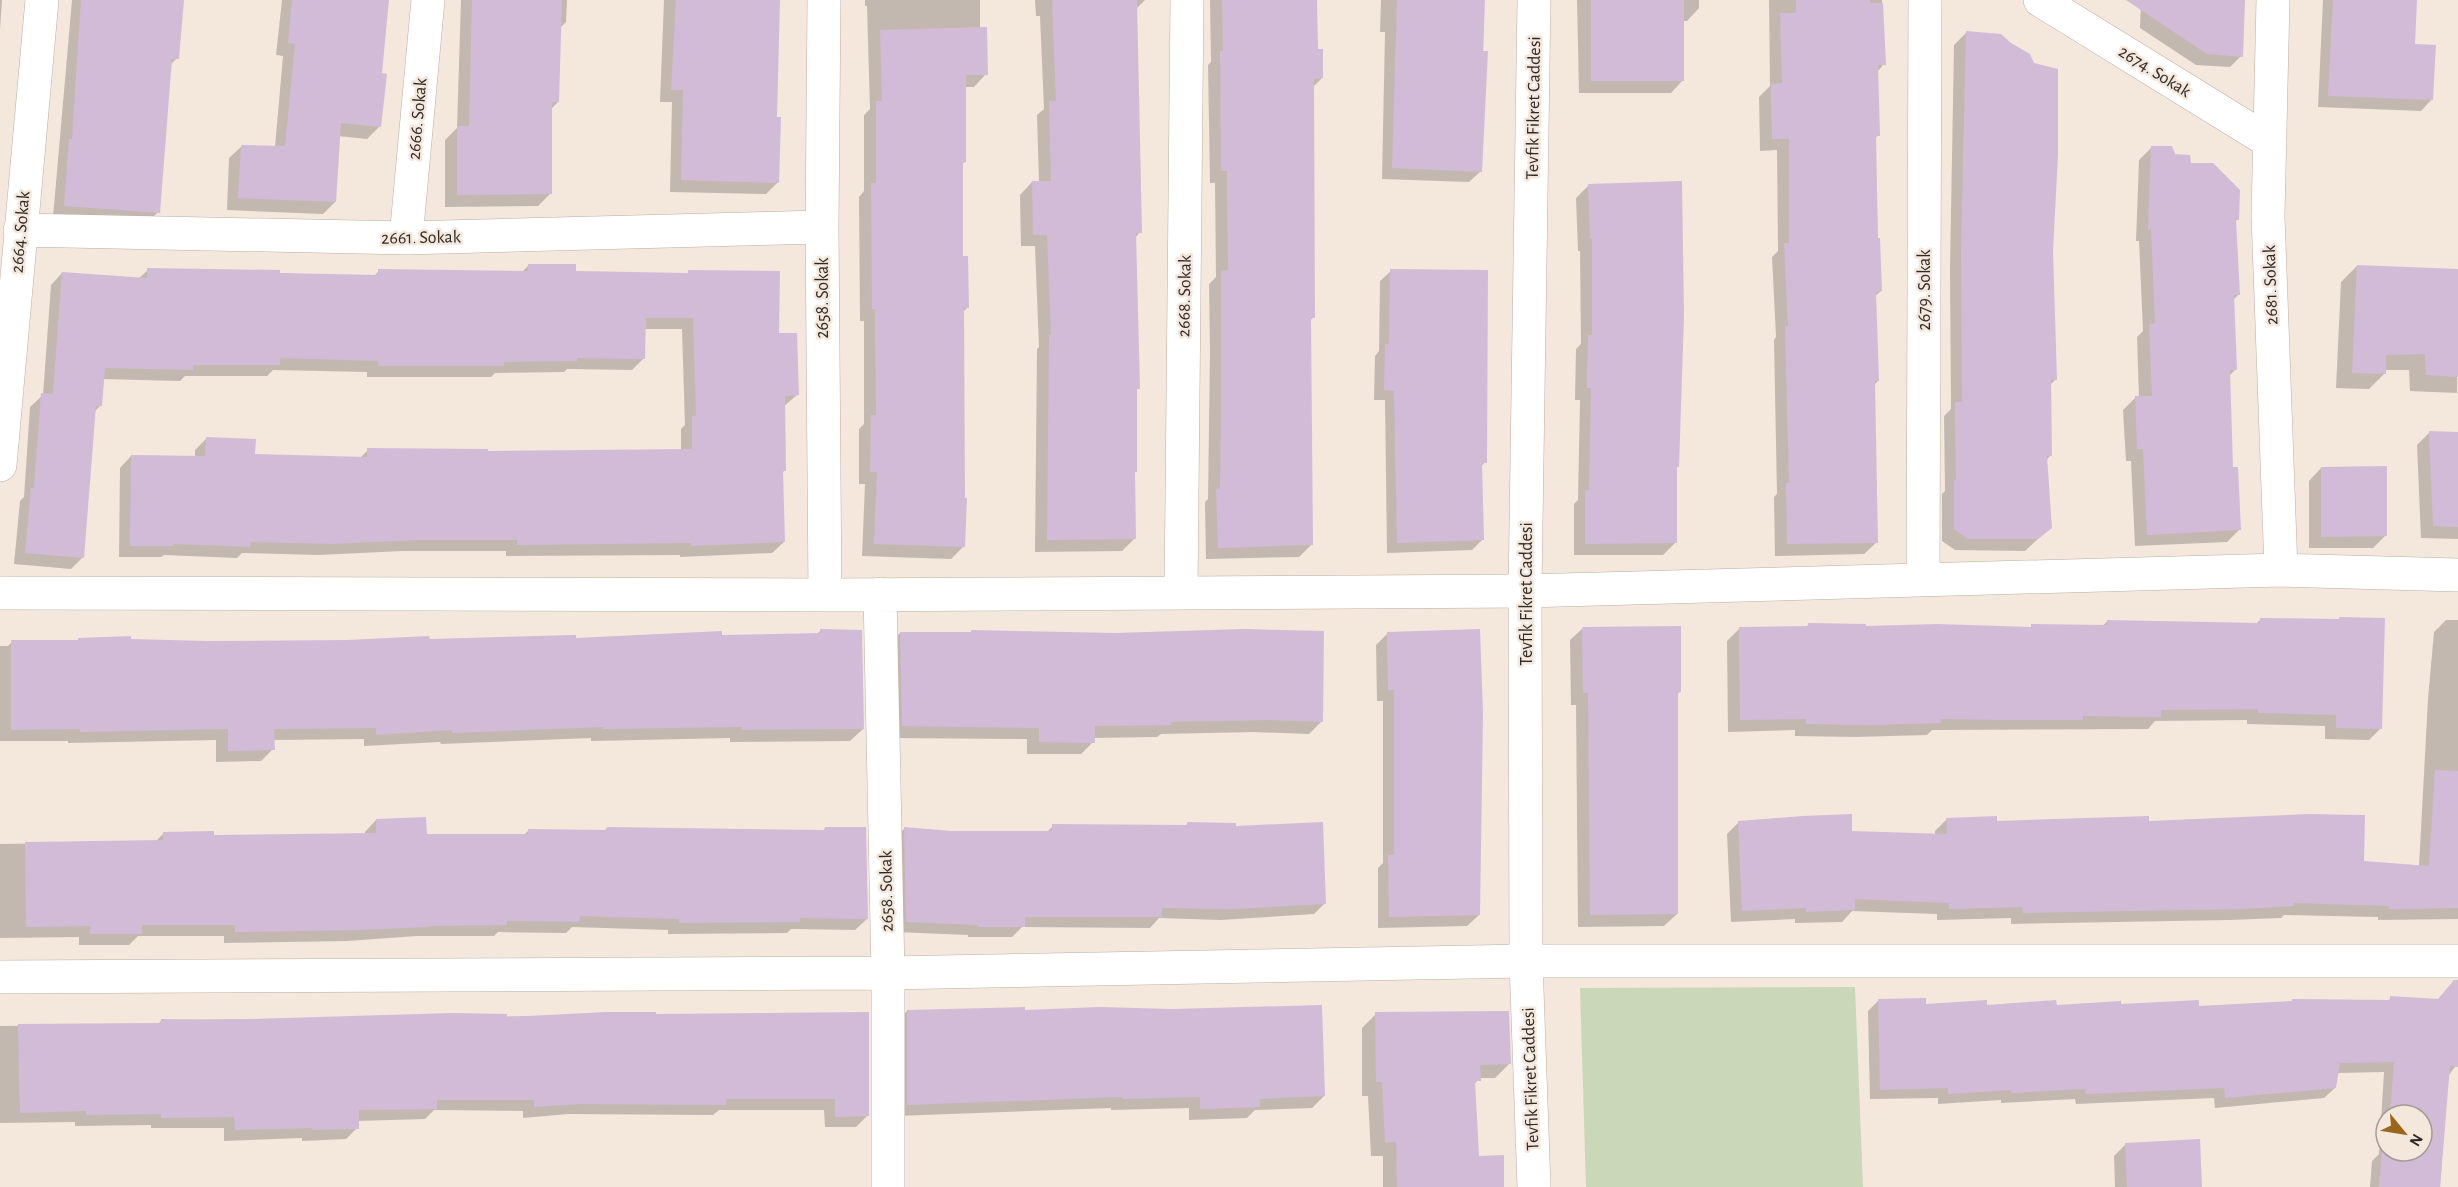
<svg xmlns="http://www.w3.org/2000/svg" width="2458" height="1187" font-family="'Alegreya Sans',sans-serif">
<rect width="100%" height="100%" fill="#f4e7dc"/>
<path fill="#cbd7b9" d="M1855,987l8,200h-277l-6,-199z"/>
<path fill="#0003" fill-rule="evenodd" d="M0,0h2l-2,30z
M72,0h110l-5,58 -7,7 -12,147 -12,12 -93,-7z
M282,0h104l-5,75 -1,51 -13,13 -29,-3 -3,66 -12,12 -96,-4 2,-52 13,-12 33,1 8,-91 -7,-1z
M461,0h106l-1,22 -6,6 -2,74 -8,8v84l-12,12 -93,1v-67l12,-12z
M664,0h115l-4,118 3,64 -12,12 -96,-2 2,-90h-12z
M865,0h115v29l6,45 -12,13h-9v75l-4,3v92l6,51 -5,5 1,234 -12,12 -89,-3 3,-72h-6v-55l5,-5v-103h-4l-1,-124 5,-6v-76l6,-6 -3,-103h-2z
M1035,0h110l-9,9 4,223 -5,6 3,150 -2,3 -3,83 2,64 -13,13 -87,1 2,-203 2,-2 -4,-101h-14l-1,-51 12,-13h7l-2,-67 7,-6 -4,-93h-4z
M1210,0h106v51l6,27 -9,9 1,230 -5,4 3,223 -13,13 -93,2 -1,-57 3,-3 2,-149 -1,-66 7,-7 -1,-94h-5l-2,-118 3,-3z
M1381,0h103l-3,171 -12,11 -87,-3 3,-147h-5z
M1577,0h122v8l-12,13h-4v59l-12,13h-92z
M1769,0h113l2,64 -7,8 1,63 -3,4 1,101 5,51 -7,6 4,84 -4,4 3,157 -13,12 -89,2 -1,-59 3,-3 -3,-154 2,-3 -4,-80 6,-6 -1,-101 -17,1 -1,-54 11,-11z
M2141,0h103l-3,56 -11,11 -34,-2 -56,-37z
M2323,0h92l-2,46 19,53 -11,12 -103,-4z
M1967,32l84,219 5,128 -6,6 1,70 -5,5 5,67 -26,24 -70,-1 -13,-9v-47l3,-3 -1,-75 7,-7 -1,-141 4,-223z
M2151,148l23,7 16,10 48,54 -3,3 4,72 -7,7 4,68 -7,7 3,93 7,61 -12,12 -92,4 -4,-85h-5l-3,-51 12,-12h4l-2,-61 6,-6 -4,-90h-3l3,-81z
M1589,185l88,282 -2,2v74l-12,12h-89v-51l4,-4 2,-100h-5l1,-51 5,-5 -1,-93h-2l-2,-53z
M528,266l47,7 111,2 3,-3 89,63 19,60 -13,11v65l-2,2 2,69 -12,11 -92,4v-2l-174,1v-5h-103l-85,4 -76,-2 -5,5 -73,-3 -3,2h-42l1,-89 11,-12 64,1v-7l12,-12 46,18 107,2 8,-8 119,3 194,-3v-21l4,-4 -3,-96h-38v29l-12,12 -65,-1 -3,3 -69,1 -4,4h-124v-5l-94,-2 -6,6h-82l-5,5 -78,-2 -2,27 -6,6 -11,145 -12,12 -57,-5 6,-63 4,-4 6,-90 13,-12 8,-110 11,-12 76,6 10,-9 226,6 5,-5 143,1z
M2357,266l101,4 -1,123 -47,-2 -1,-21h-24v3l-16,16 -33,-1 5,-106z
M1391,271l94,191 -4,5 2,72 -11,11 -85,3 -2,-153h-11l1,-44 4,-5 1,-70z
M2429,433l29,1v105l-37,-1 -4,-93z
M2321,468l64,68 -12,12h-64v-67z
M2261,619l120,109 -12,12 -44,-1v-13l-78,-2v-4l-92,1 -7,8 -216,1 -5,5 -72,2 -60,-1v-6l-67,2 -1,-91 12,-12 66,-1 4,-4 56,4 164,1 3,-3h70l6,-5 148,3z
M2446,620h12v299l-80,1v-3l-94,-2 -3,3 -52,2 -218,4v-6l-74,2v-6l-85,-3 -10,11 -47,1v-4l-64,3 -4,-88 12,-12 112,10 84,3v-4l12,-12 49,4h152l214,39 57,4 9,-167 6,-67z
M1583,628l97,64 -4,3 1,219 -13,12 -86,1 -2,-222h-5l-1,-65z
M821,630l42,99 -13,12 -120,1v-4l-139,3v-3l-150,6 -1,-2 -76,4v-7l-91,1v9l-12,12 -45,1v-22l-148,3v-2h-68v-95h8l4,-4h64l3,-3 128,3 368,-2 242,-6z
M900,633l421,89 -12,12 -55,-2 -93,2 -4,3 -64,1v4l-12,12h-54v-15l-137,-1 -2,-93z
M1388,633l91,282 -12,11 -89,2v-60l5,-5v-162h-6l-1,-56z
M376,820l49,15h99l4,-4h76l3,-3 216,3 2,-3 42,91 -12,11 -64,-1 -4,4 -119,1v-4l-96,-3 -6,6 -68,-1 -4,4h-77l-70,5 -123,2v-7h-86l-9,9h-50v-8l-79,1v-94l155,-2 9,-9 48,4 153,-2v-3z
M1188,823l137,80 -11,11 -93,6 -62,-2 -9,10 -128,-1 -10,10h-44v-2l-73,-3 -2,-92 11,-11 47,3h96l6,-6h132z
M2458,996v67l-10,13 -8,111h-70l2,-26 7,-7 5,-82 -47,1 -2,15 -11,10 -109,10 -1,-10 -138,6 -1,-5 -74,4v-3l-63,4v-6l-68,1 -2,-88 10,-10 46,4 274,3 93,-6 2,-2 94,2 4,-4 46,3zM2386,1115h36v36h-36z
M907,1011h117l300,85 -12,12 -57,2 -8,8 -58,2v-12l-78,2v-2l-215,8v-93z
M868,1013v102l-12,12h-31l-1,-17h-105l-6,5 -145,-1 -45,4v-7l-89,-1 -9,9 -68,2v7l-11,11 -44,2v-3l-78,3v-13h-73v-3l-76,1v-4l-75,1v-97l158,-2 4,-4z
M1376,1014l133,50 -14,14h-16l-5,7 4,72 25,30h-120v-31h-12l-3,-60h-6v-68z
M2126,1144l75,43h-86l-1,-31z"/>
<path fill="#d2bbd7" d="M81,0h103l-5,59h-7l-12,154 -96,-7 5,-67h3z
M292,0h97l-7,73 5,1 -6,53 -40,-4 -5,79 -98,-4 3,-53 44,1 10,-102 -7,-1z
M472,0h90l-3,102h-7v92l-95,1v-69h12z
M676,0h104l-3,117h4l-2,66 -98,-3 2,-90h-12z
M1052,0h85l5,233h-6l4,156h-3v83h-2l1,67 -89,1 2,-205h2l-4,-100h-14l-1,-54h19l-2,-80h7z
M1222,0h95l1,49h5v29l-9,1 1,239h-4l2,227 -95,3 -2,-59 4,-1 1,-70v-147l7,-1 -1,-99h-6l-1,-120h3z
M1397,0h88l-2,51h5l-6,121 -90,-4z
M1591,0h93v81h-93z
M1796,0h74v3h13l3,62h-8l2,71h-4l2,102h2l2,53 -6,1 3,89h-4l3,162 -91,1 -1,-61h3l-4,-157h3l-4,-83h5v-104h-17l-1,-55 11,-1 -2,-70h16z
M2126,0h119l-2,57 -36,-3z
M2333,0h84l-2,44 21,1 -3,55 -105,-4z
M987,27l1,48h-22v87h-3v94h5l1,52h-5l1,190h2l-2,49 -91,-3 3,-72h-7l1,-57h5l-1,-106h-3l-1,-126h5v-82h6l-2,-71z
M1966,31l35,3 10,9 19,11 4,9 24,6v86l-5,96 4,129h-6l1,76h-5l5,72 -14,11h-70l-14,-10v-49h2l-1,-78h7l-1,-148z
M2151,146h21l3,8 15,1 1,8h22l27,27 -1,30h-3l4,75h-6l3,75h-7l3,97h5l3,63 -94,5 -4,-86h-6l-2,-53h17l-3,-72 6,-1 -4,-94 -3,1z
M1682,181l2,135 -5,151h-2v76l-92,1v-54h4l2,-102h-4l1,-53h4v-96h-2l-2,-55z
M528,264h48v7l112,2v-3l92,1 -1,62h18l2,62 -14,1 1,75h-3l2,71 -94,4v-3l-174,2v-5h-101l-85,4 -80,-2 -1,5 -76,-3v2h-44l1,-91 74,1 1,-19 50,2 -1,15 112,3v-9l121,1v2l204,-2v-33h4l-3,-98h-47l-1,41 -68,-1v3l-73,1v4h-126v-5l-98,-3v7h-87v5l-88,-2 -3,38h-6l-12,152 -59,-5 6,-65h3l7,-95 12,1 9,-122 85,6v-10l133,2v3l98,2v-6l150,2z
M2357,265l101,4v108l-32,-2 -1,-21 -39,1v19l-34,-1z
M1390,269l98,1 -1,193h-5l2,77 -87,3 -3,-152 -10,-1 1,-46h4z
M2429,431l29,1v95l-25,-1z
M2387,466v70l-66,1v-70z
M2339,617l46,1 -3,111 -46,-1v-13l-78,-2v-4l-97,1v7l-78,-1v4h-78l-64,-1v4l-73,2 -62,-1v-5l-66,1 -1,-93 69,-1v-3l58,1v2l72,-2 93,3v-3l76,1v-5l153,3v-5l79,1z
M1681,626v66h-3v222l-88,1 -2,-222h-5l-1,-66z
M820,629l42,1 2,99 -122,1v-3l-139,2v-2l-151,6v-3l-76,5v-7l-102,1 1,21 -47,1v-22l-148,3v-3l-69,1v-90h67v-2l53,-2v3l76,2 140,-1 82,-4 1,3 146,-4v3l146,-7v4l98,-2z
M1244,629l80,2 -1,91 -56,-2 -96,2v3l-76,1v17l-56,-1v-14l-137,-2 -2,-94h71v-2l144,3z
M1480,629l3,84 -3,202 -91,2 -1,-62h6v-165h-6l-1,-58z
M2435,770l23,1v137l-69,1v-3l-95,-3v3l-52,3 -219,4 -1,-6 -73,2v-6l-94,-4v11l-49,2v-4l-64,3 -4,-90 65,-5 49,-2v17l95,3 -1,-16 51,-2v5l152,-5v5l159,-7 57,1 -1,46 65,5z
M426,817l1,17h101v-5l79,1v-3l218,3v-3h41l2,92 -68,-1v4l-121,1v-4l-99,-3 -1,6 -72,-1v4l-78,1v1l-69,3 -125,2v-7h-93v9h-52v-8l-64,1 -1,-85 138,-2v-8l51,-1v4l162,-2v-14z
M1187,822l49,1v3l87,-4 3,82 -93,5 -71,-1v9h-137v10h-47v-2l-72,-3 -2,-95 47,4h101v-7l135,1z
M2454,980h4v87l-8,-1 -10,121h-61l3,-38 4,2h36v-36h-32l4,-53 -54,1 -4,25 -111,10 -1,-10 -138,6 -1,-5 -74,4v-3l-63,4v-6l-68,2 -2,-91 48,-1v6l61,-4v5l69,-5 1,5 64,-4v3l78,-4v6l93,-5v-2l98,1v-4l48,3z
M1322,1005l3,91 -65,3v8l-60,2v-12l-78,2v-2l-215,8v-95l118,-3v3l75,-3 72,2z
M1509,1011l2,53 -31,1 1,16h-6l4,75 25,-1v32h-107l-1,-45 -11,1 -3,-61h-6l-1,-70z
M606,1012h50v2l213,-2v104l-34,1v-18h-109v6l-146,-1 -46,3v-7h-97v9l-78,1v19l-47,1v-2l-77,2 -1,-13 -73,1v-4l-75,1v-4l-66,2 -2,-89 143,-1v-4l55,1 237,-7 54,1v3z
M2200,1139l2,48h-75l-2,-44z"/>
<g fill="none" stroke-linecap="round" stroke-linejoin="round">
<defs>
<path id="minor" d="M824,0l-2,227 3,368
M2040,0l230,142
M2273,0l-5,216 13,354
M20,230l386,8 416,-11
M406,238l22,-238
M0,465l42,-465
M1923,580l2,-580
M0,593l825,2 700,-4 756,-21 177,5
M1181,593l6,-593
M880,594l8,379v214
M0,977l888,-4 638,-12h932"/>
<path id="tertiary" d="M1534,0l-9,591 1,370 8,226"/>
</defs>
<use href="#minor" stroke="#bbafa4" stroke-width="34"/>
<use href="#tertiary" stroke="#bbafa4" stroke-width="34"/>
<use href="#minor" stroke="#fff" stroke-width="33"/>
<use href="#tertiary" stroke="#fff" stroke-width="33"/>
</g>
<g text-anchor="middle" stroke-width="5" stroke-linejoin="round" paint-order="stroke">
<g font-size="18" fill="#2e2925" stroke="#f4e7dc">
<text transform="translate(2155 71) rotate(32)" y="6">2674. Sokak</text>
<text transform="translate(1533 108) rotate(-89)" y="6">Tevfik Fikret Caddesi</text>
<text transform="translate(417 119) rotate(-85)" y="6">2666. Sokak</text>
<text transform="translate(20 232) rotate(-85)" y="6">2664. Sokak</text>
<text transform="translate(421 237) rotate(-1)" y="6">2661. Sokak</text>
<text transform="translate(2270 285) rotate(-92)" y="6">2681. Sokak</text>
<text transform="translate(1924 290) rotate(-90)" y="6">2679. Sokak</text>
<text transform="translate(1184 296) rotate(-89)" y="6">2668. Sokak</text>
<text transform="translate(822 298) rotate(-90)" y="6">2658. Sokak</text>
<text transform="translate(1526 594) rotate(-90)" y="6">Tevfik Fikret Caddesi</text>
<text transform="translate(886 891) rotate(-91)" y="6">2658. Sokak</text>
<text transform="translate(1530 1079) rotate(-92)" y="6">Tevfik Fikret Caddesi</text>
</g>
</g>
<g transform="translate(2404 1133) rotate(120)"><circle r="28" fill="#f4e7dc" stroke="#a59b93" stroke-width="1.5"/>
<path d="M0-4.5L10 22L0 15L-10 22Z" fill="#99661b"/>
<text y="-9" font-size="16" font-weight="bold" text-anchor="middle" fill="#2e2925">N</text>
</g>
</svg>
